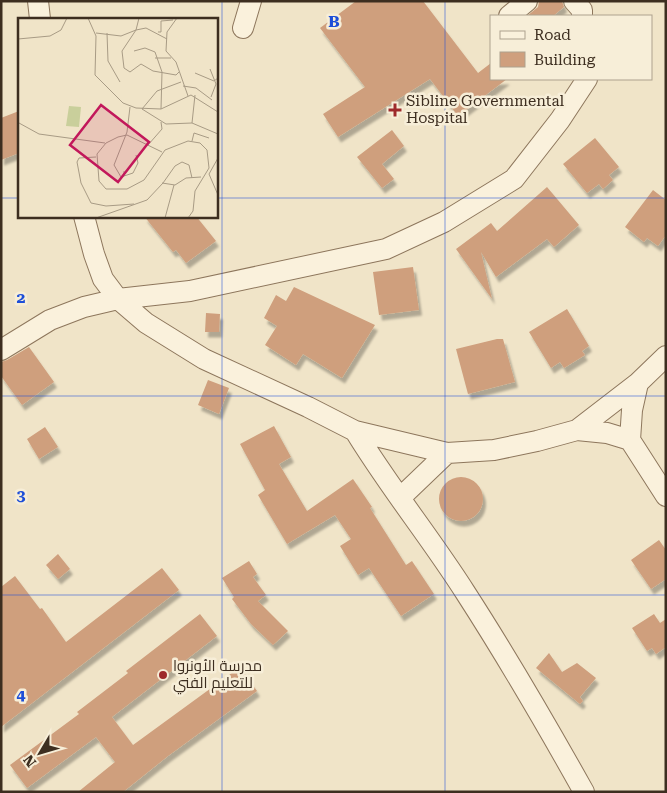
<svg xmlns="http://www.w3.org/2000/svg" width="667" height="793" font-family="'Roboto Serif',Cairo,serif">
<defs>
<filter id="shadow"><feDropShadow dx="3" dy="5.5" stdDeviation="1" flood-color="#0004"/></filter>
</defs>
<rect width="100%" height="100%" fill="#f0e4c8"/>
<path fill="#cf9f7d" filter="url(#shadow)" d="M356,1h67l55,72 13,-10v16h16l-49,37 -28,-37 -92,58 -15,-23 42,-27 -45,-59z
M539,1h23l2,6 -11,9h-26l11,-9z
M19,111v42l-18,7v-42z
M392,130l12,16 -22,18 12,15 -12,9 -25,-31z
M595,138l24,29 -10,8 4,5 -10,9 -4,-5 -12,9 -24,-29z
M547,187l32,38 -25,22 -7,-8 -51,38 -15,-25 11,47 -36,-50 35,-26 6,8z
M653,190l13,10v35l-8,11 -11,-8 -3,4 -19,-15z
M144,216h52l20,25 -30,22 -10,-13 -3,2z
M413,267l6,43 -40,5 -6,-43z
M294,287l81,38 -33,53 -39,-24 -7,11 -31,-20 12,-19 -13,-8 12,-23 10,6z
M567,309l22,37 -7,5 3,4 -21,13 -4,-6 -9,6 -22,-36z
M206,313l14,1 -1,18h-14z
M497,339h6l12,43 -47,12 -12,-45z
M29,347l25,35 -32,23 -21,-29v-14l6,-2z
M208,380l21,8 -10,26 -21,-9z
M274,426l17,31 -12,7 28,47 46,-32 19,28 -2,1 36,57 6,-4 22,33 -33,22 -32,-48 -11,7 -18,-29 11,-7 -16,-24 -48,29 -29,-49 7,-5 -25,-46z
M45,427l13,20 -19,12 -12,-20z
M439 499a22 22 0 1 1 44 0a22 22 0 1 1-44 0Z
M659,540l7,10v29l-15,10 -20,-29z
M58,554l12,15 -12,10 -12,-14z
M249,561l8,13 -4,3 13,18 -8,6 30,30 -15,14 -22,-21 -19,-25 2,-2 -12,-19z
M162,568l17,22 -178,137v-140l14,-11 25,33 2,-1 24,34z
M200,614l17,22 -105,81 21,28 107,-78 17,24 -89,65 -45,36h-45l37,-30 -19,-25 -69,51 -17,-23 69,-51 -2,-2 51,-39 -2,-2z
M654,614l6,9 6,-4v28l-10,7 -4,-6 -5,3 -15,-23z
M549,653l13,19 15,-9 19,15 -16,19 3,4 -3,3 -44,-36z"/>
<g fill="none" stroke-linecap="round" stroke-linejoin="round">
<defs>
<path id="minor" d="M38,1l2,18
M574,1l8,9v6
M509,16l18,-15
M243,28l8,-27
M84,216l10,38 9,25 15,20 28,24 58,36 104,48 47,24 92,22 47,-3 43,-9 40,-11 61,-47 28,-27
M1,350l49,-30 34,-13 34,-8 72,-8 196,-42 58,-27 70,-43 46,-59 27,-41
M577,430l30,3 23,7 36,56
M355,431c34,56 75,106 110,161 42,65 81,132 119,200
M630,440l2,-30 6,-27
M400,498l47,-45"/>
</defs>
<use href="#minor" stroke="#8d765c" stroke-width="22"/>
<use href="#minor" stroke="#faf1dc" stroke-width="20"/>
</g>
<path fill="none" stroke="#1d4ed8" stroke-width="1" stroke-opacity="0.55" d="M222,1v791M445,1v791M1,198h18M216,198h450M1,396h665M1,595h665"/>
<g fill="#9e2a2b" stroke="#f7eed8" stroke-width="2">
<path d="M392.5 102.5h5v5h5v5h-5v5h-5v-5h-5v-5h5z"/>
<circle cx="163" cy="675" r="5"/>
</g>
<g text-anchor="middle" stroke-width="5" stroke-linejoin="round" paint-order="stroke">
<g font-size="15" fill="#3d2e20" stroke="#f7eed8" text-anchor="start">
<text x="406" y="106">Sibline Governmental<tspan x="406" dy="17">Hospital</tspan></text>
<text x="173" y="671">مدرسة الأونروا<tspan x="173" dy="17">للتعليم الفني</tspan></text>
</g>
</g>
<g transform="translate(18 18)">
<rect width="200" height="200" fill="#f0e4c8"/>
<path d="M51,88l12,1 -2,20 -13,-1z" fill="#c9cf9b"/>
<path fill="none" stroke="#a89b85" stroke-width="1" d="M70,0l8,18 -1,39 28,28 13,5 25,1 30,-14 27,17M159,0l-10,14 -1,19 10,11 12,34M140,14h3v-11l12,-1M78,15l25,3 15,-6 3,-12M89,15l1,28 12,21M0,21l32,-3 11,-6 6,-12M149,21l-21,-11 -10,2 -14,21 2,17 6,4 11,-8 12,7 23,4 3,-3M116,33l11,-3 10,4 7,20 -1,37M137,40h16M192,51l6,15 -5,13M177,55l19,8 4,-3M163,64l-24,9 -15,18 24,15 26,-1 26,11M165,68l13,2 16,12M1,105l20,11 66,9M174,105l3,-28M174,123l2,-8 15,5M130,127l14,-16 -1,-7M144,134l-35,-17 -9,2 -12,6 -9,11 2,27 7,8h21l17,-9 21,-30 23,-9 12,2 7,7 2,18 -14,23 -2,20 -5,7M78,139l-17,1 -2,4 4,21 10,20 15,3 28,-2M200,140l-9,16 9,21M106,153v5l-3,1 -7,-12 13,-33 3,-25M106,158l9,-3 5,-10 -2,-8M144,165l13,2 11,-7 15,-1M145,165l12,-17 7,-4 7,3 3,13M78,200l51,-18 16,-17M147,200l9,-33"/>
<path fill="#c2185b" fill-opacity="0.15" stroke="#c2185b" stroke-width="2.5" d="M83,87l48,37 -31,40 -48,-37z"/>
<rect width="200" height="200" fill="none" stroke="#3d2e20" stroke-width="2.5"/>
</g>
<g font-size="16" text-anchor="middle" font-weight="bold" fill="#1d4ed8" stroke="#f7eed8" stroke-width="5" stroke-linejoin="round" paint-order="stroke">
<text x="334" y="27">B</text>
<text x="21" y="303">2</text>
<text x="21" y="501">3</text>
<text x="21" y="700">4</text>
</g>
<rect width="667" height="793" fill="none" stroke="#3d2e20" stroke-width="5"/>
<rect x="490" y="15" width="162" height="65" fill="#f7eed8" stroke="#ada18e"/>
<rect x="500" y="31" width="25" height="8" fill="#faf1dc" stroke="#ada18e"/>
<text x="534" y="40" font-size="15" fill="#3d2e20">Road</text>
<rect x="500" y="52" width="25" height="15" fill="#cf9f7d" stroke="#ada18e"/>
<text x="534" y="65" font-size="15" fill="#3d2e20">Building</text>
<g transform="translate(40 753) rotate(232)" stroke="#f7eed8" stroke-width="4" paint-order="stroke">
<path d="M0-4L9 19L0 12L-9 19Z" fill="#3d2e20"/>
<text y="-8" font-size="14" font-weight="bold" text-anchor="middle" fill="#3d2e20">N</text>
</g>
</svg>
